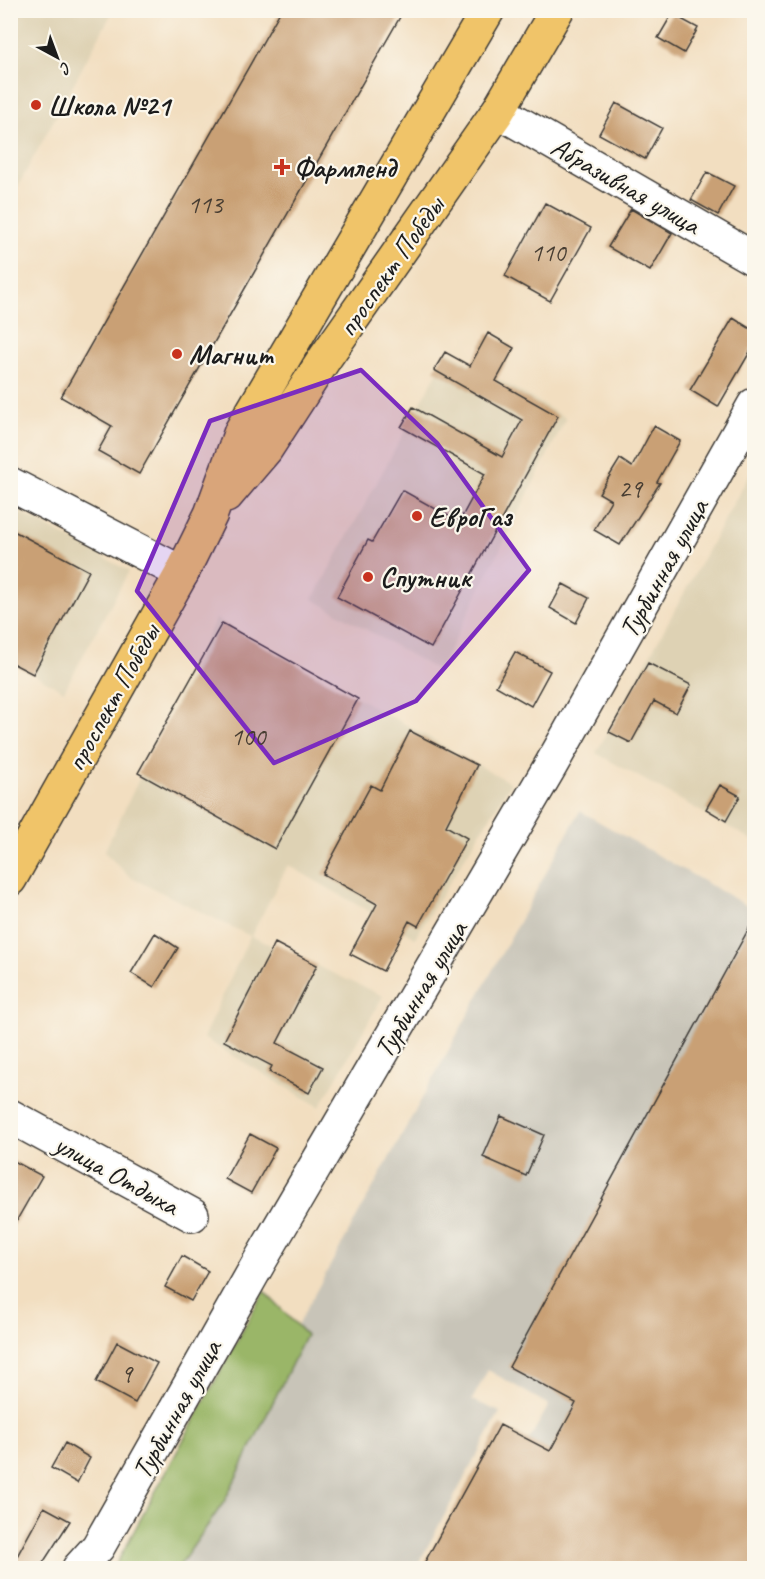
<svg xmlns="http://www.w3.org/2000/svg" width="765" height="1579" font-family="Caveat,sans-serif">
<rect width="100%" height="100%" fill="#fbf7ec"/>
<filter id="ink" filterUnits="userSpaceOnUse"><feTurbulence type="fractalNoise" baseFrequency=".0167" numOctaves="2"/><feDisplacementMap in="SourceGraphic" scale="12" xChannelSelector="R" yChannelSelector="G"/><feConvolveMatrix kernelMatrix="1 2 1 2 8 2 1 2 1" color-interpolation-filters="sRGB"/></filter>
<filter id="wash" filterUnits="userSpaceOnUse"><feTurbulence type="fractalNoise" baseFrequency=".008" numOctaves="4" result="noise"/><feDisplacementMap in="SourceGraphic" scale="24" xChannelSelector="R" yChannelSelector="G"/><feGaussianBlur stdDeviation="1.35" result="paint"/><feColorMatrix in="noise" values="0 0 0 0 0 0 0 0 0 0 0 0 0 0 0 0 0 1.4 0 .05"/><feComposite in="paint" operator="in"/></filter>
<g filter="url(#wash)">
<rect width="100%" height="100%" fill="#f2dec0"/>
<path fill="#ded2b4" d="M11,10l102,1 -102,188 -1,-188z
M449,351l117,67 -127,253 -126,-72z
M754,466v375l-158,-88z
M10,507l119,64 -65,120 -53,-29z
M216,619l295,164 -96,155 -127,-73 -37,71 132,60 -63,111 -117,-69 47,-102 -120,-59 -26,-25z
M11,1544l43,24h-43z"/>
<path fill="#c8c4b8" d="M580,811l174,99v658h-298l93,-163 -61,-35 -16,30 28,12 -84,156h-252z"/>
<path fill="#9ab667" stroke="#5b6942" stroke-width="1.5" d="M264,1291l42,44 -82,167 -46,66h-64z"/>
<g id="blocks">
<path fill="#c9a074" d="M281,10h123l-265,464 -41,-23 14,-25 -51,-29z
M672,14l26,14 -14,25 -26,-15z
M616,103l46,25 -17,31 -46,-25z
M707,172l27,14 -16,29 -27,-15z
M545,203l46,25 -41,73 -45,-25z
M631,209l41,24 -22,38 -42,-24z
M733,318l21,13v14l-36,62 -28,-17z
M488,333l26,15 -18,33 62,35 -127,232 -94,-51 31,-57 4,2 30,-52 57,32 26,-48 -84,-47 12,-20 89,50 20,-37 -88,-50 11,-18 25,14z
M654,426l26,15 -23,41 3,1 -40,62 -26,-15 17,-30 -12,-7 21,-34 12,8z
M10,529l79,42 -56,103 -23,-12z
M563,584l26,14 -13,25 -26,-15z
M222,623l136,76 -83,150 -137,-76z
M515,652l35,19 -19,35 -35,-20z
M648,663l43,22 -15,28 -22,-12 -23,42 -22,-11z
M410,731l67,34 -31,61 21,12 -49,88 -9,-5 -26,50 -33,-17 27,-50 -54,-30 48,-89 9,5z
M720,785l20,11 -14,25 -20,-12z
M754,919v650h-333l79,-144 50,26 22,-40 4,-8 -67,-36z
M155,933l23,15 -24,39 -23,-14z
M275,943l42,22 -40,78 46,24 -14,26 -40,-21 3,-6 -48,-25z
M501,1116l43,19 -18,41 -43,-19z
M250,1134l26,14 -25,45 -26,-14z
M10,1159l32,17 -32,56z
M182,1256l26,15 -17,30 -26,-14z
M117,1342l40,21 -22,40 -39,-21z
M65,1443l25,15 -13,25 -26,-15z
M44,1507l26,14 -31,48h-29z"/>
</g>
</g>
<g filter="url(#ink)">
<use href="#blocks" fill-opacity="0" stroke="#3c3935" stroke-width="1.5"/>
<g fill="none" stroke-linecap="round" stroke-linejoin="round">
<defs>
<path id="minor" d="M498,111l256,148
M10,484l172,89
M10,1116l182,99
M79,1568l19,-21 163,-288 290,-494 203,-360"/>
<path id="major" d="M226,496l40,-47 59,-91 173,-247 59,-101
M10,879l172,-306 29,-59 30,-83 247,-421"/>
</defs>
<use href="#minor" stroke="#3c3935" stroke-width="36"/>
<use href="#major" stroke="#3c3935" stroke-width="36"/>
<use href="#minor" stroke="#fff" stroke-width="33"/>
<use href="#major" stroke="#f0c469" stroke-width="33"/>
</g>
</g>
<path fill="#7b2cbf" fill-opacity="0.2" stroke="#7b2cbf" stroke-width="4.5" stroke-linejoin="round" d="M361,370l76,73 92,127 -113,131 -142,62 -137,-172 73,-170z"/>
<g fill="#c8321e" stroke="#fbf7ec" stroke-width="2">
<circle cx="36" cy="105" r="6"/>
<path d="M279 158h6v6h6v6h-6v6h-6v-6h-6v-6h6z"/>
<circle cx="177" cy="354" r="6"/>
<circle cx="417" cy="516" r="6"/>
<circle cx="368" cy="577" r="6"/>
</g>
<g text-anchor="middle" stroke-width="4.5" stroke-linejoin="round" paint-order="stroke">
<g font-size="26" fill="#473d32">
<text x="205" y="213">113</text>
<text x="548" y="261">110</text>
<text x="630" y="497">29</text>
<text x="248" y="745">100</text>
<text x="126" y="1382">9</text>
</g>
<g font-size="28" font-weight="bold" fill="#1c1c1c" stroke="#fbf7ec" text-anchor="start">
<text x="48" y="115">Школа №21</text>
<text x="294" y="177">Фармленд</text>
<text x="189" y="364">Магнит</text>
<text x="429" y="526">ЕвроГаз</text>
<text x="380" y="587">Спутник</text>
</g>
<g font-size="28" fill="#1c1c1c" stroke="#fbf7ec">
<text transform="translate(626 185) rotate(30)" y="10">Абразивная улица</text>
<text transform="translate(390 266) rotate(-55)" y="10">проспект Победы</text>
<text transform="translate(663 568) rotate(-61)" y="10">Турбинная улица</text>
<text transform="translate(112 697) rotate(-61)" y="10">проспект Победы</text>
<text transform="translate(420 989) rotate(-59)" y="10">Турбинная улица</text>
<text transform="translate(117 1174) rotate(29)" y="10">улица Отдыха</text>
<text transform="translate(176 1409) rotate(-61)" y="10">Турбинная улица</text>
</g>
</g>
<rect width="765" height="1579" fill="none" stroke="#fbf7ec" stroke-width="36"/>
<g transform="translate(57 57) rotate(139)" stroke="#fbf7ec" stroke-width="4.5" paint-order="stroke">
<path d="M0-4.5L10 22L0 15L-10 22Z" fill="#1c1c1c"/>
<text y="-9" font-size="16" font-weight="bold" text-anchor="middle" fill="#1c1c1c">С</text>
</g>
</svg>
